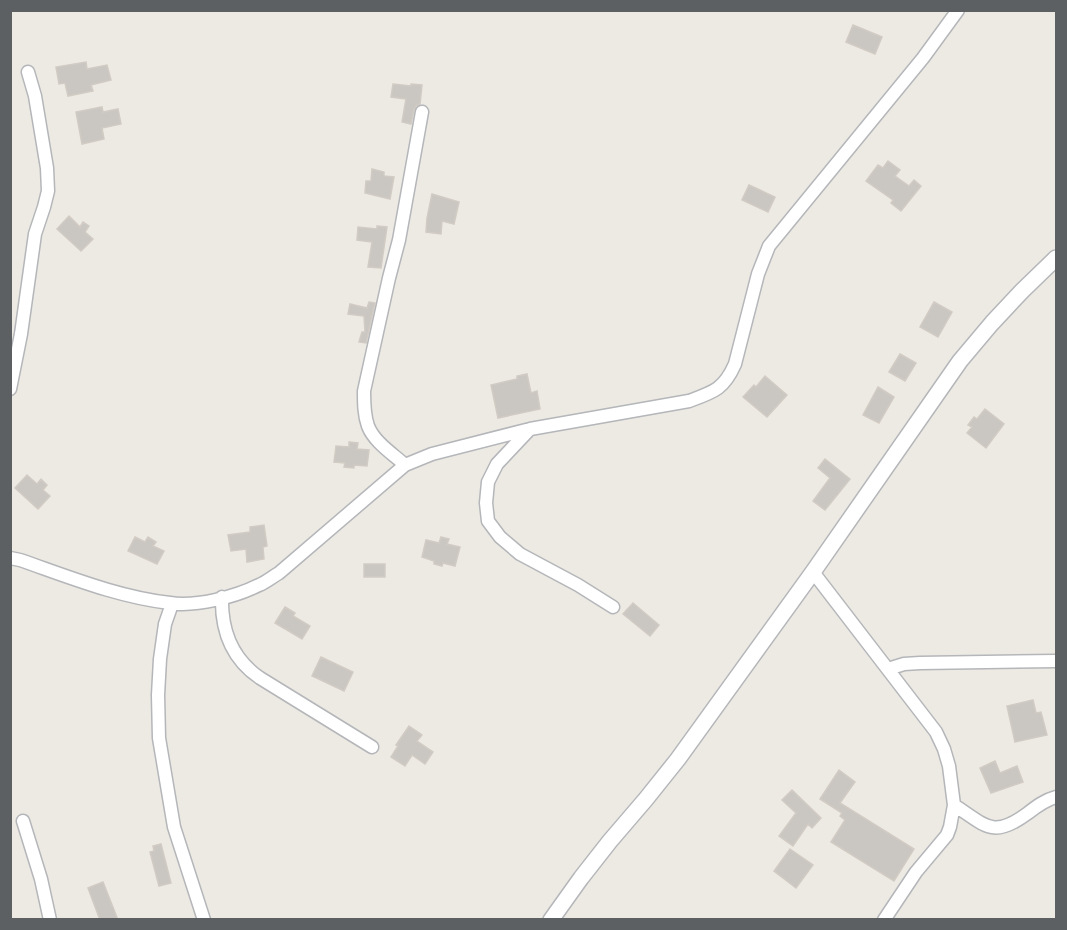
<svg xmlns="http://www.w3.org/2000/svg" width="1067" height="930" font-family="'Varela Round',sans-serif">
<rect width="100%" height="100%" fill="#edeae4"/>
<path fill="#cac7c2" stroke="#d1cbc3" stroke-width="1.5" d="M853,25l29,12 -7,17 -29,-12z
M86,62l1,7 20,-4 4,15 -20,5 2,6 -25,5 -3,-13 -6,1 -3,-17z
M393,84l18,2v-2l11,1 -2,19 -4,2 -2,4 -3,14 -9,-2 4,-23 -15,-2z
M102,107l1,5 15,-3 3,15 -19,4 2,11 -22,5 -6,-32z
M888,161l12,9 -5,6 14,10 5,-6 7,6 -20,25 -10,-8 2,-3 -27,-19 12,-16 5,3z
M372,169l12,3v4l10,1 -4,22 -25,-6 1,-12h5z
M749,185l26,12 -7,15 -26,-12z
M432,194l27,8 -5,22 -12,-3 -1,13 -15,-2 1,-14z
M69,216l11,11 3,-5 6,4 -4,6 8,7 -12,12 -24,-22z
M377,226l10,1 -6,41 -13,-1 4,-25 -15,-2 1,-13 19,2z
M369,302l6,1 -9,40 -7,-1 3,-10h3l-1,-16 -16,-2 2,-10 17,4z
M934,302l18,10 -14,25 -18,-10z
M900,354l16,9 -11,18 -16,-9z
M527,374l4,19 6,-2 3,18 -42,9 -7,-33 26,-6v-3z
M765,376l22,19 -20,22 -24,-20 11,-12 2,2z
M878,387l16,10 -15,26 -16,-8z
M985,409l19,15 -18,24 -19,-15 5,-6 -4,-2 6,-8 3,2z
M349,442l9,1 -1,6 12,1 -2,16 -13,-1v3l-10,-1 1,-4 -11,-1 2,-16 13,1z
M825,459l25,20 -25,31 -12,-9 17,-23 -12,-10z
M27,475l10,9 4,-5 6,6 -4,5 7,6 -12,13 -23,-21z
M264,525l3,21 -4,1 1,12 -17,3 -1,-13 -15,2 -3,-16 22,-3v-5z
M135,537l10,5 3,-5 8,5 -3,4 11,5 -7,13 -29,-13z
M441,537l8,2 -2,5 13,3 -5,19 -12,-3 -1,3 -8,-2v-3l-12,-4 4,-17 13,3z
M364,564h21v13h-21z
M633,603l26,22 -9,11 -27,-22z
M285,607l10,6 -2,3 17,10 -8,13 -27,-16z
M321,657l32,15 -9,19 -32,-15z
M1033,700l3,13 5,-1 6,23 -32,7 -8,-36z
M409,726l13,9 -5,6 16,11 -8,12 -13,-9 -7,11 -14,-9 7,-11 -2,-1z
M995,761l5,12 17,-7 6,16 -32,11 -11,-25z
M839,770l16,12 -15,21 74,46 -20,32 -63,-39 14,-22 -5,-4 2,-3 -22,-14z
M792,790l29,28 -9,10 -4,-4 -15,22 -14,-10 17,-23 -14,-13z
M161,844l10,39 -12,3 -9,-34 4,-1 -1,-5z
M790,849l23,16 -17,23 -22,-17z
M103,882l15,38h-18l-12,-32z"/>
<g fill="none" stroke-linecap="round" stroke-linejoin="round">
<defs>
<path id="minor" d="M10,389l11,-55 14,-100 9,-27 4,-16 -1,-23 -12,-72 -7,-24
M530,429l-33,35 -9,18 -2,21 2,18 12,16 20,17 58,31 35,22
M405,465c-12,-11 -31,-23 -37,-39 -4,-11 -4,-23 -4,-35l25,-113 10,-38 23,-128
M10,558l10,2c49,17 98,37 150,43 26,4 65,-6 89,-18 7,-3 13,-8 20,-12l126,-108 27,-11 98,-25 159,-28c25,-9 35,-12 46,-37l23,-90 11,-28 154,-188 35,-48
M813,572l123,160 8,17 5,17 5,39 -4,22 -3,8 -31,37 -32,48
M222,597c-1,34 10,62 38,81l112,69
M172,604l-7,20 -5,35 -2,36 1,43 15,89 30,93
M888,669l16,-5 16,-1 136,-2
M954,805c32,21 39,34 74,8 9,-7 17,-13 28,-16
M23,821l18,58 9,41"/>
<path id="tertiary" d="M551,920l30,-42 29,-37 36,-42 32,-40 135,-187 147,-211 32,-38 30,-32 34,-33"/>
</defs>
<use href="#minor" stroke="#b4b6b9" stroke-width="15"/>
<use href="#tertiary" stroke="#b4b6b9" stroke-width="18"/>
<use href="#minor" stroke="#fff" stroke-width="12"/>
<use href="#tertiary" stroke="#fff" stroke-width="15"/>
</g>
<rect width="1067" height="930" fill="none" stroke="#5c6063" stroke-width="24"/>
</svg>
